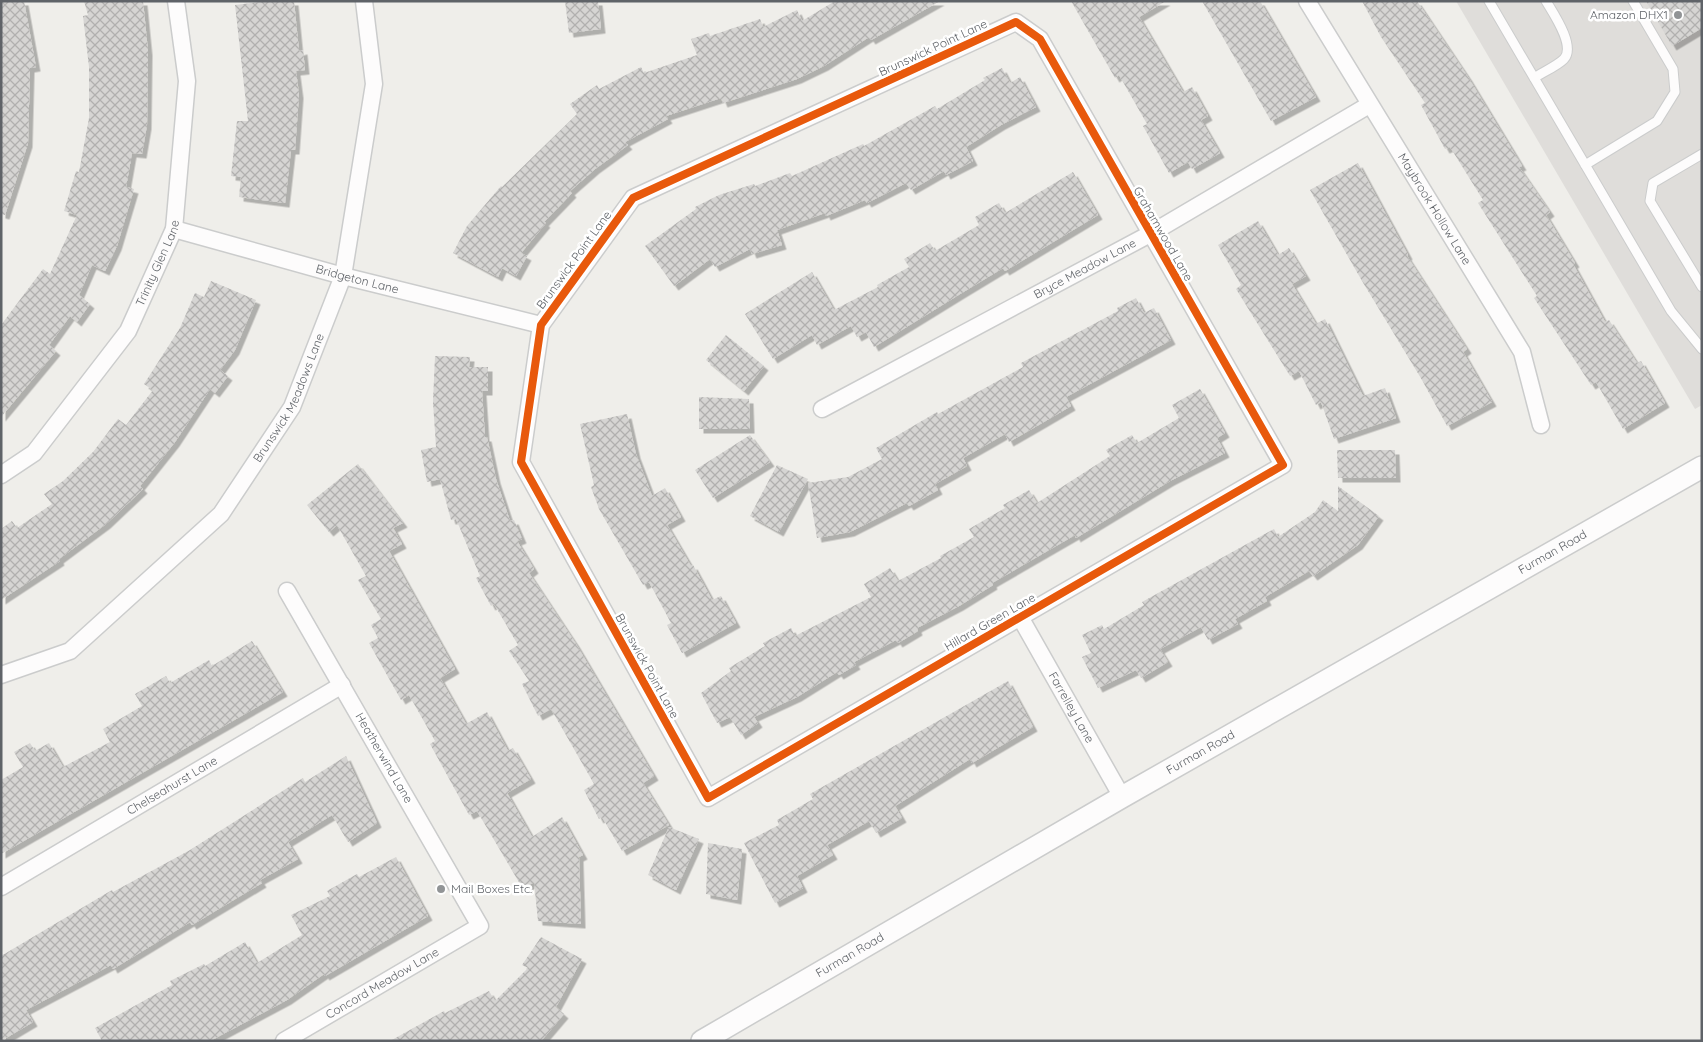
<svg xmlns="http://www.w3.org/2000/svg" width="1703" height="1042" font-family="Quicksand,sans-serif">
<defs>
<pattern id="building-cross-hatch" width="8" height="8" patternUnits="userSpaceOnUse" patternTransform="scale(1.25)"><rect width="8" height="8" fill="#d6d5d3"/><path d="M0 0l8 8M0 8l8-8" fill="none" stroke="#b1b0af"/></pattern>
<filter id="shadow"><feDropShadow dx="4.5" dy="4.5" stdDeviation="0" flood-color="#0004"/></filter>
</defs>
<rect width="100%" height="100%" fill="#efeeea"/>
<path fill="#dfddda" d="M1456,1h246v404l-7,4z"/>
<path fill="url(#building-cross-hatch)" filter="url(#shadow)" d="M1,1h23l12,66 -6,1 -2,75 -23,72 -4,-1z
M84,1h59l5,50 -1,74 -5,29 -10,-1 -6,34 8,2 -17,57 -12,25 -13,-6 -13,30 11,9 -13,18 -7,-6 -21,29 7,6 -55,66v-92l42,-56 7,5 27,-59 -13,-4 12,-40 3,1 10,-54v-51l-6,-51 5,-1z
M270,1h24l5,50 4,-1 2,20 -9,1 3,23 -4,56h-4l-6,53 -46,-6 2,-20 -10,-1 6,-55h11l-13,-116z
M565,1h33l3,28 -32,4z
M835,1h105l-69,39 -2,-3 -45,29 -27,13 -74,24 -2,-5 -55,18 2,3 -43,23 3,3 -33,24 -25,22 2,2 -28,29 2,1 -25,30 6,3 -11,20 -14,-8 -4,9 -45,-24 14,-27 34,-40 1,1 75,-73 -7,-10 27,-19 2,4 42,-22 3,6 53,-18 -6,-16 18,-6 1,3 50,-17 3,8 34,-17 5,11z
M1071,1h95l-27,16 44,75 9,-5 16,29 -7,4 19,33 -28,16 -4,-7 -19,11 -26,-47 4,-2 -28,-49 -4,3z
M1202,1h58l56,96 -45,24z
M1362,1h55l51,76 54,89 -3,1 31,45 -4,3 29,48 -2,1 32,58 4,-2 28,43 4,-2 24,42 -42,26 -27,-47 -5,3 -57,-87 3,-2 -59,-93 5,-3 -33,-53 -5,2 -24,-44 4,-2 -44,-66z
M1646,1h56v27l-30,18z
M1002,68l8,15 10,-6 16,30 -35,18 -35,22 7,14 -27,14 -2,-4 -33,19 -5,-7 -39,20 -2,-3 -39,16 -1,-3 -48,17 5,15 -30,9 -2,-5 -35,18 -5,-8 -36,27 -29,-40 51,-37 -1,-2 24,-12 35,-11 1,2 35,-13 2,3 71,-32 1,2 71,-40 2,3 48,-29 -2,-2z
M1358,163l50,92 -1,1 60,93 -4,3 29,50 -45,24 -25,-46 -60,-99 -52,-91z
M1073,172l25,43 -93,56 -2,-3 -43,26 -86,53 -8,-15 -9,5 -6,-11 -34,19 -5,-10 -39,24 -28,-45 67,-42 22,38 44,-23 -1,-2 32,-18 -5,-8 26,-16 5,8 44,-26 -4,-8 24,-14 6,10z
M1258,221l20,34 11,-7 17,28 -14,8 24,40 9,-5 38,77 22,-8 11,30 -62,21 -13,-37 -5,3 -17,-34 -9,5 -54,-87 5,-4 -23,-40z
M211,281l45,19 -21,50 -15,20 8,6 -13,17 -5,-4 -35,53 -35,44 3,3 -37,35 -47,35 1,2 -59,39v-71l11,-8 5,7 35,-24 -8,-10 19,-13 30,-29 25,-33 8,6 27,-35 -9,-6 36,-56 15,-35 9,4z
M1136,298l8,15 10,-5 17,32 -105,57 5,9 -29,17 -33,19 -4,-8 -42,24 4,8 -32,18 3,6 -29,16 -2,-3 -57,29 -33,6 -9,-55 40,-6 34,-18 -6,-11 61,-36 1,2 85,-47 -2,-4 97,-52 -1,-3z
M726,335l38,31 -20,25 -38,-31z
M435,356l35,1 -1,10h19v24h-6l3,46h2l9,42 14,42 4,-1 8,19 -5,2 17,28 -5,4 47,71 78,132 -11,7 26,42 -47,26 -20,-34 -3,2 -15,-29 10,-6 -43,-75 -13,7 -16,-32 7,-3 -20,-30 9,-6 -24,-41 -3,2 -15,-28 4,-2 -24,-57 -5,1 -11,-41 -13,3 -6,-32 15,-3 -3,-45z
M1200,389l25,44 -8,5 8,15 -55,28 -94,57 -1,-3 -83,48 1,2 -34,21 -42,22 1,3 -20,12 -2,-3 -42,22 2,3 -17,10 -2,-3 -40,25 -43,20 4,6 -17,12 -11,-18 -13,6 -16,-30 30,-22 -2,-3 36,-22 -2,-3 28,-15 4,8 76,-39 -7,-13 26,-16 8,13 43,-23 -1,-2 34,-19 -5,-8 36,-21 -2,-3 26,-15 8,13 73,-47 -4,-6 26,-15 5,8 42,-25 -7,-13z
M699,397l50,2 1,30h-51z
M627,414l9,40 16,42 13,-8 16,29 -14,8 24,41 2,-1 19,35 9,-4 15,27 -54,30 -15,-28 4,-2 -22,-41 -6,3 -44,-76 -8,-22 3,-2 -14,-61z
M750,435l20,27 -57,36 -18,-28z
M1337,450h58l1,28h-58z
M358,464l45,59 -10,5 9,16 -13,7 66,118 -15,9 26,46 21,-12 21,39 5,-3 18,31 -24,14 25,44 30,-20 21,38 -4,2 2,67 -43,-3 -4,-39 -11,7 -46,-78 -8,4 -39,-71 5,-3 -26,-46 -8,5 -32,-57 9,-5 -7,-13 10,-6 -23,-39 8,-4 -29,-51 -8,7 -22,-27z
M777,465l31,14 -29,53 -29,-16z
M1338,486l41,30 -21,29 -45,31 -4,-5 -44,26 2,4 -32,18 3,5 -30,16 -7,-13 -41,22 8,13 -27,16 -5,-8 -38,18 -16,-31 9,-4 -9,-18 20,-10 2,4 40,-24 -2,-3 132,-73 4,8 37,-25 8,-12 15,11z
M252,641l31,51 -282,162v-74l22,-13 -9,-15 16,-9 5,8 14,-8 14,24 47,-25 -7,-13 39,-23 -7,-12 31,-18 4,7 39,-23 3,6z
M1008,681l25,46 -61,36 -2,-4 -75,47 7,12 -26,15 -7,-12 -42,24 6,10 -36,21 6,12 -28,15 -31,-60 35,-18 -2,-5 36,-21 -3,-5z
M346,756l31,67 -29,19 -16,-27 -44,27 10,17 -38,21 2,3 -70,42 -2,-3 -77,47 -2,-4 -85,45 7,12 -32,19v-85l111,-66 1,2 77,-42 113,-72 2,4z
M669,827l30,12 -23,51 -28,-15z
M708,843l34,6 -5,51 -31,-6z
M396,857l32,59 -103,60 -1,-2 -37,26 -77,41h-108l-7,-13 77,-43 -2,-4 34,-17 1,2 40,-24 12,21 45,-28 -11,-20 39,-19 -3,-5 30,-17 2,3z
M541,937l41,22 -26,48 8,7 -23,27h-151l54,-30 1,2 44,-22 6,10 33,-33 -6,-3z"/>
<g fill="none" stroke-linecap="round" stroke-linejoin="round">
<defs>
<path id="service" d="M1489,1l182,310 31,38
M1534,78c9,-6 23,-12 30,-19 12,-13 -11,-46 -18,-58
M1702,154l-49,29 -3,18 52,86
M1585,165l72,-44 18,-29 -2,-23 -40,-68"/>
<g id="minor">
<path id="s1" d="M1307,1l215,351 19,73"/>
<path d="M1016,22l24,17 243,426 -575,333 -187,-336 20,-137 92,-127z"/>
<path id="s2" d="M174,229l169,47 198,49"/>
<path id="s3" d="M822,409l328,-175 219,-129"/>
<path id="s4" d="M1,475l33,-22 94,-122 46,-102 13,-148 -11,-80"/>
<path id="s5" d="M1020,617l102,180"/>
<path id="s6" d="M1,675l69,-24 151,-137 71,-107 51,-131 31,-192 -10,-83"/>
<path id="s7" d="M1,887l341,-202"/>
<path id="s8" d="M284,1041l196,-115 -193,-335"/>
</g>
<g id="tertiary">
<path id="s9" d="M702,1041l420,-244 580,-330"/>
</g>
</defs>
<use href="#service" stroke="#cbcccc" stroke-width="11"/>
<use href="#minor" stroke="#cbcccc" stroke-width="19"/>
<use href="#tertiary" stroke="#cbcccc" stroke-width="24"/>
<use href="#service" stroke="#fdfcfc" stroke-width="9"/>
<use href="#minor" stroke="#fdfcfc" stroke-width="16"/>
<use href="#tertiary" stroke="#fdfcfc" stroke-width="21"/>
<defs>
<path id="cycleway" d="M1016,22l24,17 243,426 -575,333 -187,-336 20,-137 92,-127z"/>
</defs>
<use href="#cycleway" stroke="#fff" stroke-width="11"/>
<use href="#cycleway" stroke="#e8590c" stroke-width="8"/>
</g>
<g fill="#919496" stroke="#fff" stroke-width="2">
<circle cx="1678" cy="15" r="5"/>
<circle cx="441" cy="889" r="5"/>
</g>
<g text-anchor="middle" stroke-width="5" stroke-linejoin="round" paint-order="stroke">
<g font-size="12" fill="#5f6368" stroke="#fff" text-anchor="end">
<text x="1668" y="19">Amazon DHX1</text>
<text x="451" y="893" text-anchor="start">Mail Boxes Etc.</text>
</g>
<g font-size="12" fill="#5f6368" stroke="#fff">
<text transform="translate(933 48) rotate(-25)" y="4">Brunswick Point Lane</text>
<text dy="4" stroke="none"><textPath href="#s1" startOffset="244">Maybrook Hollow Lane</textPath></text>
<text transform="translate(1163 234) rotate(60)" y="4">Grahamwood Lane</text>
<text transform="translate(574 260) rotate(-54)" y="4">Brunswick Point Lane</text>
<text dy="4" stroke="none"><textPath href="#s4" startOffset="268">Trinity Glen Lane</textPath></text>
<text dy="4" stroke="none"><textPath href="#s3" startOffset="298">Bryce Meadow Lane</textPath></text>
<text dy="4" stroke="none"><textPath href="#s2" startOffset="190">Bridgeton Lane</textPath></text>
<text dy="4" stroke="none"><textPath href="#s6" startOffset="412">Brunswick Meadows Lane</textPath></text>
<text dy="4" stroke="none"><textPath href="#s9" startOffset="981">Furman Road</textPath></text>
<text transform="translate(990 622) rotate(-30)" y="4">Hillard Green Lane</text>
<text transform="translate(647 666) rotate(61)" y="4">Brunswick Point Lane</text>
<text dy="4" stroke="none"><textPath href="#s5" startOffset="104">Farrelley Lane</textPath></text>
<text dy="4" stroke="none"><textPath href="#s9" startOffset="576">Furman Road</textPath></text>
<text transform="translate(384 758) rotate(60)" y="4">Heatherwind Lane</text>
<text dy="4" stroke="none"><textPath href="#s7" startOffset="199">Chelseahurst Lane</textPath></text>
<text dy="4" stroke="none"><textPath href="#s9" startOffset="171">Furman Road</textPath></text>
<text dy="4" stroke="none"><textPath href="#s8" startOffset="114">Concord Meadow Lane</textPath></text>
</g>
</g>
<rect width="1703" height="1042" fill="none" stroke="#5f6368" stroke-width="5"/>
</svg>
